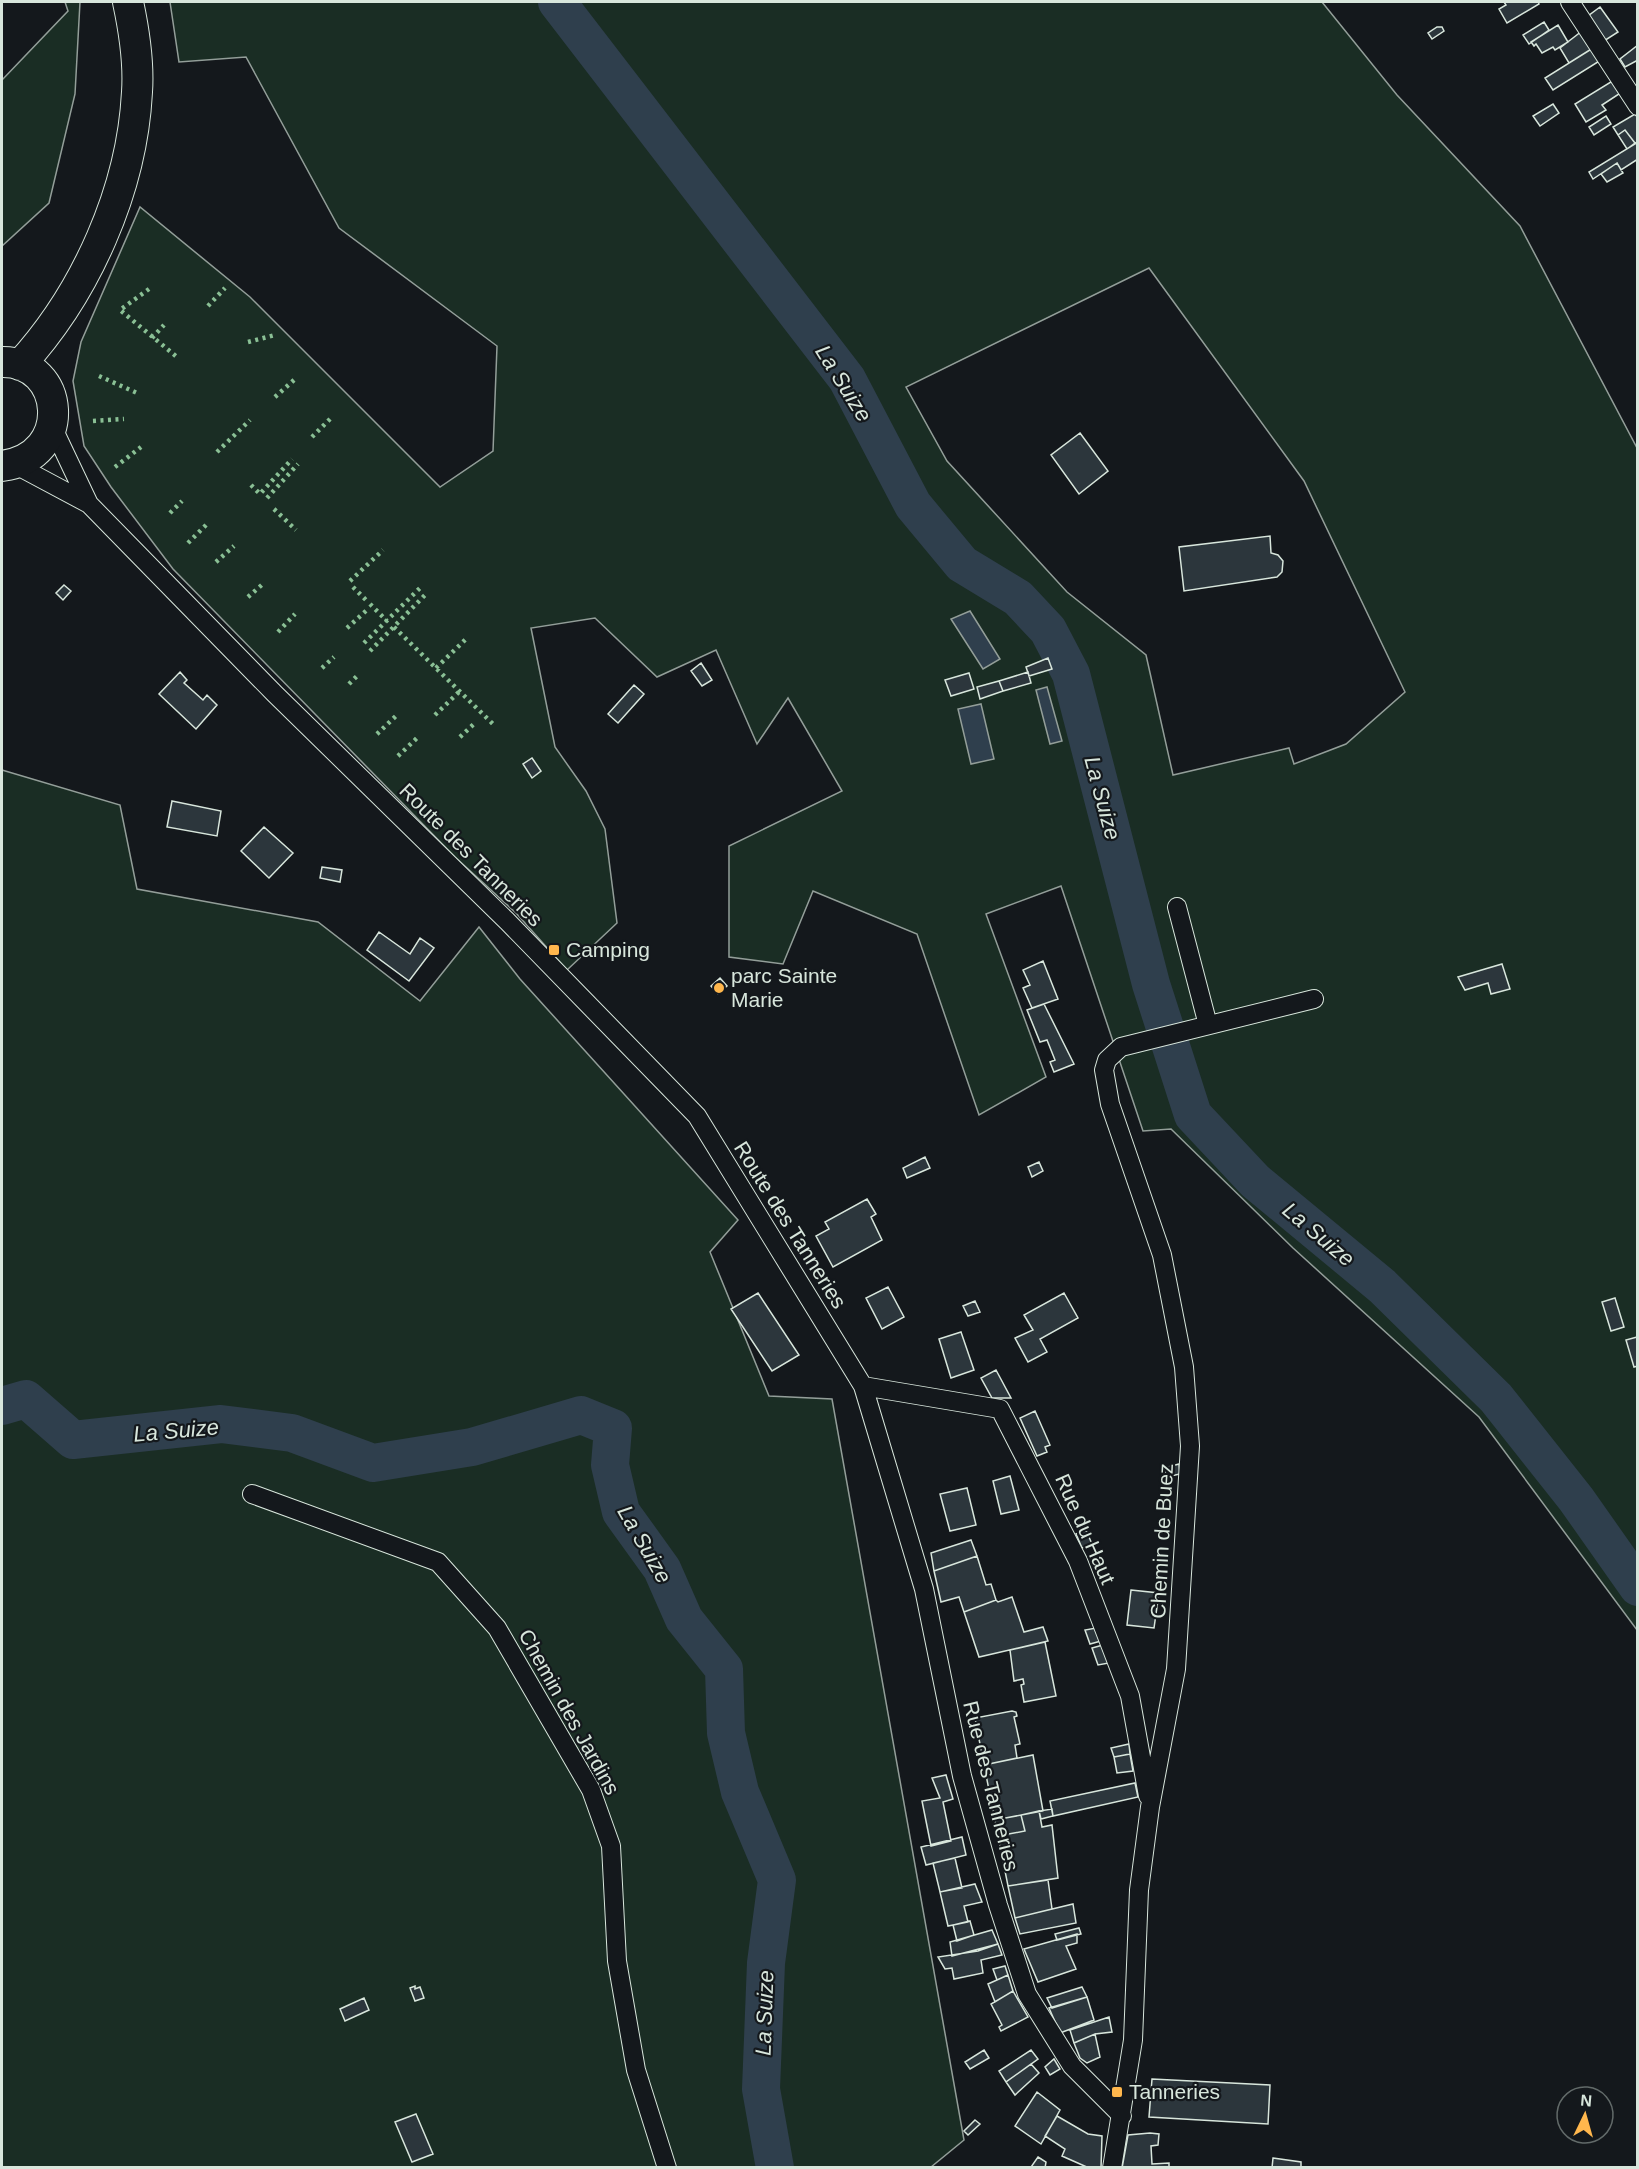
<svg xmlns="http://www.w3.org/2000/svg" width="1639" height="2169" font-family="Helvetica,sans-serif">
<rect width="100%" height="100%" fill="#14181c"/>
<path fill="#1a2d24" stroke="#939e99" stroke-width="1.5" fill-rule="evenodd" d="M65,2h15l-5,92 -26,109 -47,43v-166l66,-69z
M170,2h1152l75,93 123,131 117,222v1182l-158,-213 -186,-169 -122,-119 -28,2 -82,-245 -75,28 60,163 -67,38 -62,-181 -104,-43 -30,73 -54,-7v-111l113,-55 -54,-93 -31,46 -41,-94 -59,27 -62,-59 -64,10 24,119 31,44 19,38 12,94 -50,47 -51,-57 -61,-56 -282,-288 -62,-82 -27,-41 -11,-65 8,-39 59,-135 110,90 190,190 53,-36 4,-105 -158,-118 -93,-171 -67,5zM1149,268l155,213 101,211 -59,52 -52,20 -5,-16 -116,27 -27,-120 -79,-63 -120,-131 -41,-74z
M2,770l118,35 17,84 181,33 102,79 59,-74 41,52 218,241 -28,32 59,144 63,3 132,741 -33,27h-929z"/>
<path fill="#2f3f4d" stroke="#939e99" stroke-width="1.5" d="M970,611l30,48 -17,10 -32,-50z
M1047,687l15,54 -12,3 -14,-54z
M981,704l13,55 -23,5 -13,-55z"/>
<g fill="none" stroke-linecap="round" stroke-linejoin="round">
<path stroke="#2f3f4d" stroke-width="38" d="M557,2l290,377 66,126 49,59 56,34 30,32 23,44 80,310 42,131 62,66 127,105 114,112 80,101 62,88
M2,1406l24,-7 47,41 148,-16 71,9 81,30 99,-16 109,-32 32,13 -3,37 11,47 41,57 22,50 40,50 2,64 14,59 37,88 -11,83 -5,126 14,79"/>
</g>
<path fill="#2c363c" stroke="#d8e6dc" stroke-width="1.5" d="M1504,2h34l1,2 -32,19 -8,-14 7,-4z
M1600,7l18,25 -14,9 -16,-25z
M1544,22l5,8 -20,14 -6,-9z
M1558,25l10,17 -13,8 -2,-3 -11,6 -6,-9 -2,2 -3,-4z
M1437,27h5l2,4 -12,8 -4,-6z
M1582,31l11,17 -24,15 -9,-15z
M1638,45v15l-13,7 -5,-8z
M1593,48l8,12 -48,30 -8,-12z
M1614,80l8,12 -20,13 4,5 -20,12 -11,-18z
M1553,104l6,9 -19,13 -7,-10z
M1635,114l3,4v24l-3,1 -10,-13 -7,5 -5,-8z
M1606,116l5,8 -17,11 -5,-8z
M1625,130l10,13 -8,6 -9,-14z
M1638,142v17l-17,11 -4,-7 -24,16 -4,-7z
M1617,163l6,10 -16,9 -6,-8z
M1080,433l28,38 -29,23 -28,-39z
M1270,536l1,17 7,2 5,6 -1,11 -5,5 -93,14 -5,-44z
M64,585l7,6 -8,9 -7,-7z
M1048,658l4,11 -23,7 -3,-9z
M701,663l11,17 -10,6 -11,-15z
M180,672l7,8 -3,3 19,17 4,-5 10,10 -21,24 -37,-35z
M1028,672l3,11 -28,8 -4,-10z
M969,673l5,16 -23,7 -6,-16z
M999,681l4,10 -23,8 -3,-12z
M634,685l10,9 -26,29 -10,-9z
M532,758l9,13 -9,7 -9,-14z
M172,801l49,10 -4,25 -50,-9z
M264,827l29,26 -24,25 -28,-27z
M322,867l20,3 -2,12 -20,-4z
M379,932l31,22 10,-16 14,10 -25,33 -42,-31z
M1043,961l15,38 -26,9 -9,-20 7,-3 -7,-15z
M1502,964l8,25 -19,5 -3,-11 -23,7 -7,-13z
M720,978l7,8 -9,8 -7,-8z
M1044,1004l30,60 -20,8 -4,-10 5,-2 -8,-20 -7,2 -13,-32z
M925,1157l5,11 -23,10 -4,-10z
M1039,1162l4,9 -11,6 -4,-10z
M867,1199l9,15 -5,3 11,23 -49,27 -17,-31 13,-7 -4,-7z
M888,1287l16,30 -22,12 -16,-31z
M758,1293l41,62 -27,16 -41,-62z
M1064,1293l14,25 -38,21 7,13 -19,10 -13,-24 18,-8 -9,-15z
M1615,1298l9,29 -13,4 -9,-29z
M975,1301l5,11 -12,4 -5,-10z
M961,1332l13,38 -23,8 -12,-39z
M1637,1337l1,29 -4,1 -8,-27z
M996,1370l15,28h-19l-11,-20z
M1035,1411l15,34 -5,2 2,5 -10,4 -17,-38z
M1179,1464l1,10 -14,3 -2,-9z
M1010,1476l9,34 -18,4 -8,-33z
M967,1488l9,37 -26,6 -10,-37z
M1086,1530l6,14 -10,4 -6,-14z
M971,1540l6,16 -43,15 -3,-18z
M977,1556l9,29 5,-1 5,16 -32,12 -5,-15 -18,5 -7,-31z
M1131,1590l28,3 -5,35 -27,-3z
M1012,1597l12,35 19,-5 5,14 -69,16 -15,-45 32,-12 2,2z
M1096,1628l5,13 -11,3 -5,-14z
M1045,1642l11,54 -32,6 -3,-17 3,-1 -1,-5 -9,2 -4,-31z
M1103,1645l6,18 -11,2 -6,-17z
M1012,1711l4,1 1,4 -3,1 6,27 -5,1 2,13 -33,7 -9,-47z
M1129,1744l1,10 -16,3 -3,-9z
M1130,1754l3,17 -16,2 -3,-16z
M1033,1755l10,56 -48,9 -11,-55z
M946,1775l7,24 -10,3 8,39 -20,5 -9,-45 18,-3 -8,-20z
M1135,1783l3,14 -85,19 -3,-15z
M1052,1809l1,7 -12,3 -2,-8z
M1039,1811l3,16 10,-2 6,53 -50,8 -10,-50 27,-5 -4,-16z
M1021,1815l4,16 -27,5 -3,-16z
M962,1837l4,18 -40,10 -5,-18z
M955,1858l7,30 -22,4 -7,-29z
M1048,1880l4,29 -37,9 -7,-32z
M975,1884l7,18 -18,4 4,16 -20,4 -8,-34z
M1073,1904l3,19 -56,11 -5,-16z
M970,1921l4,14 -17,6 -4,-16z
M1079,1928l2,6 -24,6 -2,-6z
M992,1930l6,14 -46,12 -2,-14z
M1077,1934v9l-11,3 10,23 -38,13 -14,-33z
M998,1944l4,11 -21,5 2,13 -29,6 -2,-11 -7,1 -7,-12 40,-6z
M1005,1966l3,9 -11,5 -4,-11z
M1008,1975l5,16 -18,11 -7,-18z
M415,1986v3l5,-2 4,11 -9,3 -5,-13z
M1082,1987l5,10 -35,11 -5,-10z
M1013,1991l15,26 -27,14 -2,-4 3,-2 -11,-21z
M1087,1997l7,23 -34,13 -11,-25z
M364,1998l5,12 -24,11 -5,-12z
M1109,2017l3,15 -17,2 -21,9 -4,-13z
M1095,2034l5,23 -13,6 -7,-5 -6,-15z
M984,2050l5,8 -19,11 -5,-7z
M1031,2050l7,9 -32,23 -7,-11z
M1054,2059l6,10 -10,6 -5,-8z
M1031,2064l8,9 -24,22 -9,-13z
M1152,2079l118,6 -2,39 -119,-7z
M1037,2092l23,18 -19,34 -26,-18z
M416,2114l17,40 -21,8 -17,-40z
M1057,2116l31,18 14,2 -1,32h-12l-27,-12 3,-7 -20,-13z
M975,2120l5,4 -12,11 -4,-4z
M1150,2133l9,1 -1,11 -7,1 1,18 17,-1v5h-47l6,-33z
M1038,2157l8,5 -1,6 -14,-1z
M1273,2158l28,4v6h-29z"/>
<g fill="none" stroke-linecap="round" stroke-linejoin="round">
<defs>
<path id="street" d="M1570,2l68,104
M52,426l37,78
M14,464l75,40 186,190 232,227 190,195 166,270 61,203 38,187 36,129 29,89 45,72 50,50
M1177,907l31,118
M863,1386l137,23 78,152 52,135 18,100
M252,1494l186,68 59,66 94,162 20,56 6,115 19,109 31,98
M1112,2168l21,-128 6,-150 11,-83 26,-138 14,-223 -6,-79 -22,-112 -52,-151 -6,-34 3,-10 14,-13 193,-48"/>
<path id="primary" d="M2,362c63,-1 73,94 0,104
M20,365c66,-72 112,-175 117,-273 2,-29 -3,-62 -9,-90"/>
</defs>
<use href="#street" stroke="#d8e6dc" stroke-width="20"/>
<use href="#primary" stroke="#d8e6dc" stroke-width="32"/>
<use href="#street" stroke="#14181c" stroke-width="18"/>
<use href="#primary" stroke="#14181c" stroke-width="30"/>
<path stroke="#8ac095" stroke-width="4.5" stroke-dasharray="3 4.5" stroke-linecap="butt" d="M149,289l-29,21 57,47
M208,306l17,-18
M152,338l12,-13
M248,342l27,-7
M99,376l38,17
M275,397l19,-17
M93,421l31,-2
M312,437l20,-20
M217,452l33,-32
M115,467l26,-20
M251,485l9,9 32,-35
M267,498l31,-34
M274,509l22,21
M170,513l12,-12
M188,543l20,-20
M216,562l18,-16
M350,581l33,-31
M353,587l13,13
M248,597l16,-14
M370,604l17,17
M394,627l100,98
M347,628l20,-18
M278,632l17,-18
M364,643l56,-55
M370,651l56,-57
M322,668l12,-11
M436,668l30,-29
M349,684l10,-10
M435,715l25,-24
M377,734l20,-19
M460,737l15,-14
M398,756l19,-18"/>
</g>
<g fill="#ffb74d" stroke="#14181c" stroke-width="2">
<rect x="548" y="944" width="12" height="12" rx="3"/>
<circle cx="719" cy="988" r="6"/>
<rect x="1111" y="2086" width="12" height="12" rx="3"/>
</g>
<g text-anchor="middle" stroke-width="4.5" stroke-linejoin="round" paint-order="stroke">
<g font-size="21" fill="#d8e6dc" stroke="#14181c">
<text transform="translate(471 855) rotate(45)" y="7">Route des Tanneries</text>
<text transform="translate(790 1225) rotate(58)" y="7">Route des Tanneries</text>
<text transform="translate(1085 1529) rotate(66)" y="7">Rue du Haut</text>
<text transform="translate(1162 1541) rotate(-87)" y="7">Chemin de Buez</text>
<text transform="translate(569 1712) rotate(61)" y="7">Chemin des Jardins</text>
<text transform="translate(991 1786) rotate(76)" y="7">Rue des Tanneries</text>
</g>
<g font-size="21" fill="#d8e6dc" stroke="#14181c" text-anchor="start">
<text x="566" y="957">Camping</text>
<text x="731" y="983">parc Sainte<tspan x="731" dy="24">Marie</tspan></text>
<text x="1129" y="2099">Tanneries</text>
</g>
<g font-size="22" font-style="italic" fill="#d8e6dc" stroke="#14181c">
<text transform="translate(844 383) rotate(58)" y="8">La Suize</text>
<text transform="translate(1103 798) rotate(75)" y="8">La Suize</text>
<text transform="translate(1319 1234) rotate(40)" y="8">La Suize</text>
<text transform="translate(176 1430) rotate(-5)" y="8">La Suize</text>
<text transform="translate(645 1544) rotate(60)" y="8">La Suize</text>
<text transform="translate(764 2013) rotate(-88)" y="8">La Suize</text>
</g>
</g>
<rect width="1639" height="2169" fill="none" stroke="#d8e6dc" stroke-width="6"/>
<g transform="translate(1585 2115) rotate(5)"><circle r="28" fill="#14181c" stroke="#626a69" stroke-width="1.5"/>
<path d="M0-4.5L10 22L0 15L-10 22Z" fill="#ffb74d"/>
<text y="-9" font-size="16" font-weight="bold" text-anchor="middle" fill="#d8e6dc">N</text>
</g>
</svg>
